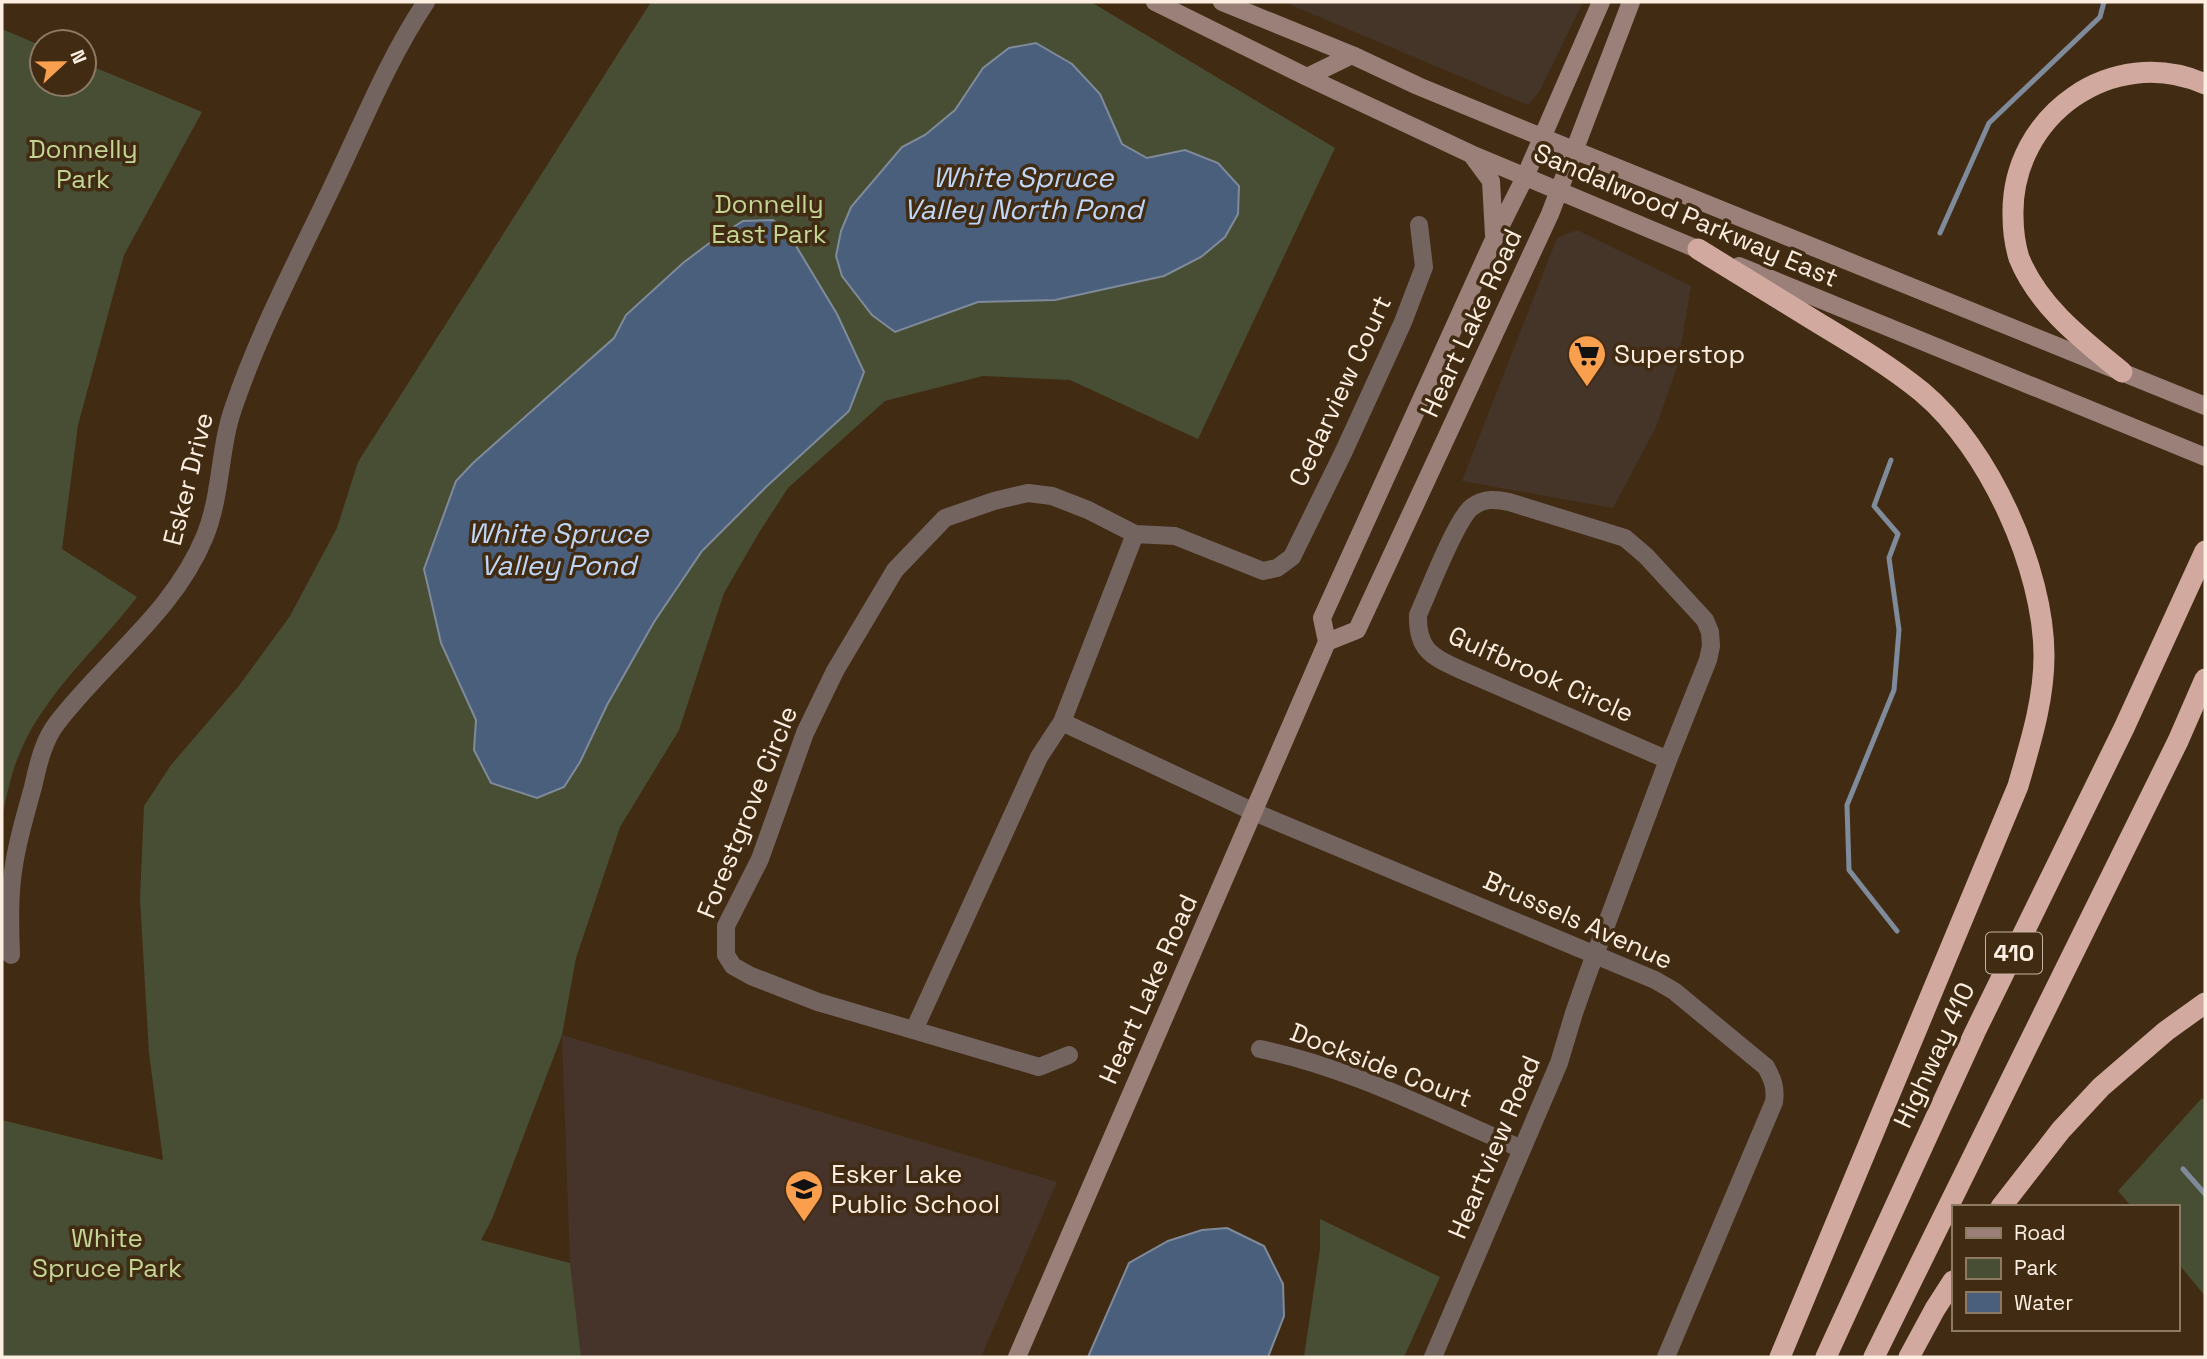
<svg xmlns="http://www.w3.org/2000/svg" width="2207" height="1359" font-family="'Space Grotesk',sans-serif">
<rect width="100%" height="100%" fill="#412c13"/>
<path fill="#453529" d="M1284,2h299l-44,90 -11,13z
M1577,230l114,56 -13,78 -22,63 -43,81 -151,-27 95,-243z"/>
<path fill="#46342b" d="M562,1035l495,147 -76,175h-400l-11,-94z"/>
<path fill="#484e34" d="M651,2h440l244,146 -137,291 -128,-59 -87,-4 -98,25 -97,87 -28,43 -36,62 -45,137 -59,97 -44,131 -14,77 -70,184 -11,21 89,23 11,94h-579v-237l161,40 -14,-107 -9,-154 4,-93 27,-41 67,-78 52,-71 47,-88 21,-66z
M2,29l40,17v38h42v-21l118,49 -78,143 -46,170 -16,124 75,48c-38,50 -91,95 -116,153 -10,22 -14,45 -19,67z
M2202,1098l3,4v194l-28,-34v-55h-45l-14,-16z
M1320,1219l120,58 -36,80h-100l16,-108z"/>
<path fill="#4a5f7c" stroke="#7f8a9a" stroke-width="2" d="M1036,43l36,21 28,30 22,50 25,14 38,-8 33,13 21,23 -1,28 -13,23 -24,20 -37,19 -109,24 -77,2 -83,30 -23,-17 -30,-39 -6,-20 5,-25 10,-24 51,-60 23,-12 30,-25 28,-42 26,-20z
M773,220l14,11 50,83 27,58 -15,39 -82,75 -65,65 -48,71 -47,83 -27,57 -16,25 -27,11 -46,-15 -17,-33 2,-30 -35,-77 -17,-74 32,-88 17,-18 141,-125 12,-23 57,-52 33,-25 27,-17z
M1227,1228l37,18 19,38 1,32 -16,41h-180l41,-94 39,-22 34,-11z"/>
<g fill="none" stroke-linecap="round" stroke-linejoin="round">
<path stroke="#7f8a9a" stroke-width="5" d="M1940,233l49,-110 111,-106 4,-15
M1891,460l-17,46 24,28 -9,24 10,72 -5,60 -47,115 2,65 48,61
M2183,1169l22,25"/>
<path stroke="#746460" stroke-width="18" d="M1062,722l192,90 401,168 19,11 92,76c7,13 10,21 8,35l-108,255
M11,955c-1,-30 -2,-61 3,-90 4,-27 12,-52 19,-78 5,-22 10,-46 24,-64 49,-64 117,-111 148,-187 17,-42 14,-89 29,-130 26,-76 64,-147 98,-219 30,-62 56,-128 94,-185
M914,1030l125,-273 23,-35 73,-188
M1260,1049c92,19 176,64 262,100
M1069,1055l-30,12 -221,-65 -67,-26 -18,-10 -7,-11v-29l34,-67 45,-126 30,-62 60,-101 50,-52 49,-17 34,-8 24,3 36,14 47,24 40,2 88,35 14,-3 15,-11 52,-106 59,-129 21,-55 -5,-42
M1433,1357l126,-294 15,-50 13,-37 81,-216 40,-100 3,-14 -1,-14 -5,-12 -59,-64 -21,-18 -116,-36c-13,-3 -25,-4 -37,5 -16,12 -44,86 -54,108 -1,36 15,42 43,55l207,90"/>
<path stroke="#9a8079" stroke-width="18" d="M1155,2l152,75 164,77 238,100
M1222,2l130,53 66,31 104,43 683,277
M1307,77l45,-22
M1471,154l20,27 3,54
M1739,266l466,191
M1327,642l30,-12 193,-416 81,-212
M1017,1357l310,-715 -5,-24 173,-381 30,-60 76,-175"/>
<path stroke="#d1a99f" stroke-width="21" d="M1698,249c41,25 81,50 122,75 35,21 70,42 102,68 67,56 122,177 122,264 0,45 -14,88 -26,130l-238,571
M2122,372c-39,-32 -83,-65 -103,-114 -4,-13 -6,-29 -6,-43 -2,-99 99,-172 192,-131
M2001,1207l60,-77 40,-43 65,-56 39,-28
M1826,1357l149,-325 149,-304 81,-177
M1874,1357l304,-616 27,-62
M1909,1357l26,-48 18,-28"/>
</g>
<defs>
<symbol id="supermarket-pin" viewBox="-11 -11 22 30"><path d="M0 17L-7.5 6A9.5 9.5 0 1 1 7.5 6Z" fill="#f99f4d" stroke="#412c13"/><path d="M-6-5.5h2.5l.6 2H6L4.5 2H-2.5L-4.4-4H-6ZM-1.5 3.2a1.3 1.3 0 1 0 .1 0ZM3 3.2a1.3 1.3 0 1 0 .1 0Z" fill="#111"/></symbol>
<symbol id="school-pin" viewBox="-11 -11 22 30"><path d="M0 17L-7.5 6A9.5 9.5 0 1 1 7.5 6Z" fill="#f99f4d" stroke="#412c13"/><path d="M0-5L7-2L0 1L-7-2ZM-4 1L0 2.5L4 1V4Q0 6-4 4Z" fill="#111"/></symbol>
</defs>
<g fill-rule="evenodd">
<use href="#supermarket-pin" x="1565" y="332" width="44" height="60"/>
<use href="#school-pin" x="782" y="1167" width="44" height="60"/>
</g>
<g text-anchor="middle" stroke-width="7" stroke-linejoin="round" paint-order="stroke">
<rect fill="#412c13" stroke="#c4b4a2" stroke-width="2" x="1986" y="932.5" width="56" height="41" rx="5"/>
<g font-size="24" font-weight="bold" fill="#fceee0">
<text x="2014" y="961">410</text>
</g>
<g font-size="26" fill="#c4d495" stroke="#412c13">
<text x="83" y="158">Donnelly<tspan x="83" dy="30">Park</tspan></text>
<text x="769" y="213">Donnelly<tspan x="769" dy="30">East Park</tspan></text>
<text x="107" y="1247">White<tspan x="107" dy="30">Spruce Park</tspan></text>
</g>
<g font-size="26" fill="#fceee0" stroke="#412c13">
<text transform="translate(1686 215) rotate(23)" y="9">Sandalwood Parkway East</text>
<text transform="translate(1471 323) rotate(-65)" y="9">Heart Lake Road</text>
<text transform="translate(1340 391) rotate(-65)" y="9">Cedarview Court</text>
<text transform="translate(188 479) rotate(-76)" y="9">Esker Drive</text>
<text transform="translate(1541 674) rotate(24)" y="9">Gulfbrook Circle</text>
<text transform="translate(747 812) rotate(-68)" y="9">Forestgrove Circle</text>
<text transform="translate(1578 920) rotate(24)" y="9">Brussels Avenue</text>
<text transform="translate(1148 989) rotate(-66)" y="9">Heart Lake Road</text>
<text transform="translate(1934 1055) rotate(-65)" y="9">Highway 410</text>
<text transform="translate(1381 1065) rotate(21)" y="9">Dockside Court</text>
<text transform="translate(1494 1147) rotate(-67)" y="9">Heartview Road</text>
</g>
<g font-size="26" fill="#fceee0" stroke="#412c13" text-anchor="start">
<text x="1614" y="363">Superstop</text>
<text x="831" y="1183">Esker Lake<tspan x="831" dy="30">Public School</tspan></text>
</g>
<g font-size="28" font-style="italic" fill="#c0d6f6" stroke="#412c13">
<text x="1023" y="187">White Spruce<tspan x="1023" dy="32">Valley North Pond</tspan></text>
<text x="558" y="543">White Spruce<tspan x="558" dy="32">Valley Pond</tspan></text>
</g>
</g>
<rect width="2207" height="1359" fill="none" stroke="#fceee0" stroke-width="7"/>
<rect x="1952" y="1205" width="228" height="126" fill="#412c13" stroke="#8c7a65" stroke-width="2"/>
<rect x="1966" y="1228" width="35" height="10" fill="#9a8079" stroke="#8c7a65" stroke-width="2"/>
<text x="2014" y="1240" font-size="21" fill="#fceee0">Road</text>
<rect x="1966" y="1258" width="35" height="21" fill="#484e34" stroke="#8c7a65" stroke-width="2"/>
<text x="2014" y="1275" font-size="21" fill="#fceee0">Park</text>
<rect x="1966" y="1292" width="35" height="21" fill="#4a5f7c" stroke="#8c7a65" stroke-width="2"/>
<text x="2014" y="1310" font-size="21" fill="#fceee0">Water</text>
<g transform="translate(63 63) rotate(68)"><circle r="33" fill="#412c13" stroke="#8c7a65" stroke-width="2"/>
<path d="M0-5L12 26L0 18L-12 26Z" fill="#f99f4d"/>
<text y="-10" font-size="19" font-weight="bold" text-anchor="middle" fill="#fceee0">N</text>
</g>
</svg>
